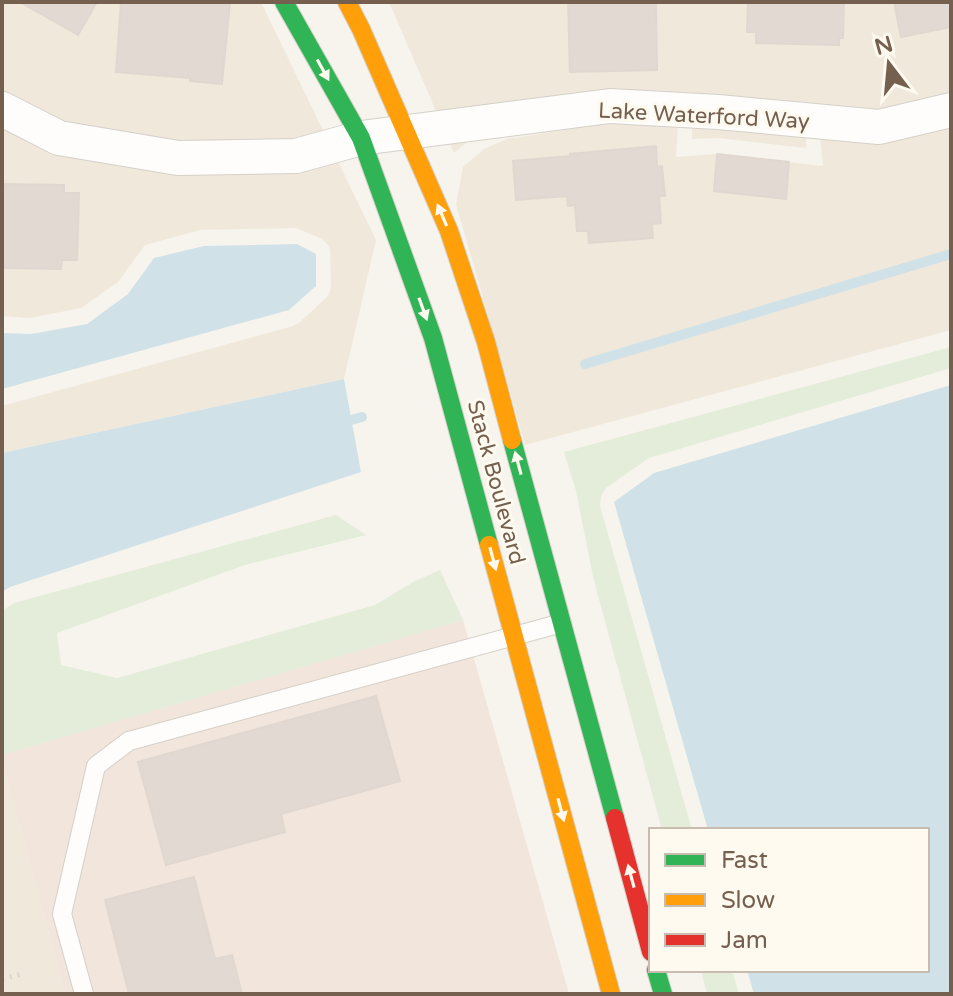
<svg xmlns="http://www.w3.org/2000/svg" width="953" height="996" font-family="'Varela Round',sans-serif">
<rect width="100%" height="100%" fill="#f7f4ed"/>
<path fill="#f0e8db" d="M2,2h259l115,238 -32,139 -342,74v-47l291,-80 6,-3 29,-27 3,-9 -1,-37 -2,-5 -6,-6 -26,-11 -96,2 -55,15 -27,37 -37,26 -51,10 -28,-2z
M389,2h562v105l-145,25v16l-88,-10 -26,1v-12l-6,-15 -211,23 -21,18z
M603,124l75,1 -2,32 41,-3 106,12 -3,-30 131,-12v206l-426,115 -69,-241 7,-37 21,-18 23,-10z
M2,761l63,233h-63z"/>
<path fill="#f1e5dc" d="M463,620l106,374h-504l-63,-233v-6z"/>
<path fill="#e3edd9" d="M951,347v21l-302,90 -43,30 -5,8 -1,10 92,324h-30l-68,-249 -18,-90 -12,-39z
M336,515l30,20 -121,30 -188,68 4,32 56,13 258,-73 40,-24 25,-11 23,50 -461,135v-144l12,-8z
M701,970h31l7,24h-32z"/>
<path fill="#d0e2e7" d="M297,244l19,10v32l-27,24 -287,79v-56l29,1 56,-10 41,-30 26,-36 50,-12z
M344,379l17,93 -351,115 -8,5v-139z
M951,385v609h-197l-7,-24h180v-140h-219l-94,-328 40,-29z"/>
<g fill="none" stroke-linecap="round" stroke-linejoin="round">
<path stroke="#d0e2e7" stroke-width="10" d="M585,364l366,-110
M340,423l22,-6"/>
</g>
<path fill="#e2dad2" stroke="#e0d8d0" stroke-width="2" d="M20,2h77l-19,33z
M121,2h109l-8,82 -32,-3v-3l-74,-6z
M568,2h88l1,68 -87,2z
M748,2h96l-1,36h-4v7l-83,-2v-11h-9z
M894,2h57v25l-50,10z
M656,146l1,21 5,-1 3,30h-6l2,27 -9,1 1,14 -64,5 -1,-12h-11l-2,-26 -7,1 -1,-10 -51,4 -3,-39 57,-5v-2z
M717,154l72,8 -3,37 -72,-8z
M2,184l62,1v8h15l-2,67h-15l-1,9 -59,-1z
M376,696l24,85 -119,33 4,18 -119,33 -28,-103z
M194,877l21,82 17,-4 10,39h-113l-24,-94z"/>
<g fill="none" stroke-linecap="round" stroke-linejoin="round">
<defs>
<path id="lane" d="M84,994l-22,-80 34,-148 33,-25 433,-118"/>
<path id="street" d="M2,109l57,29 119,20 118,-2 65,-18 249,-32 108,6 161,15 72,-17"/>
<path id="fast" d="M284,2l77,136 72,200 56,207
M512,440l103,378
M656,970l7,24"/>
<path id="slow" d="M347,2l14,27 88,202 37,111 26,98
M489,545l122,449"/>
<path id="jam" d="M615,818l36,134"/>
</defs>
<use href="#lane" stroke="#d5d0c8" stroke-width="20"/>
<use href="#street" stroke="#d5d0c8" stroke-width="36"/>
<use href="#fast" stroke="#d5d0c8" stroke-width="20"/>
<use href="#slow" stroke="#d5d0c8" stroke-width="20"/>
<use href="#jam" stroke="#d5d0c8" stroke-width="20"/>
<path stroke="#dad4cf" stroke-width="5" stroke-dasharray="2 6" stroke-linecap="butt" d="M2,979l20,-5"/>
<use href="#lane" stroke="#fefdfc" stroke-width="18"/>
<use href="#street" stroke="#fefdfc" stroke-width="34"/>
<use href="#fast" stroke="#30b455" stroke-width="18"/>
<use href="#slow" stroke="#ff9f0a" stroke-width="18"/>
<use href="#jam" stroke="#e5322d" stroke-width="18"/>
</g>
<defs><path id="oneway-solid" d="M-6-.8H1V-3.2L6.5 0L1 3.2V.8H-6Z" transform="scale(2)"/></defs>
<g fill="#fefaf0">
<use href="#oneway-solid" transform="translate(323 70) rotate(61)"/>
<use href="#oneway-solid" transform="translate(442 215) rotate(-113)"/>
<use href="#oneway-solid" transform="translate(423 309) rotate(70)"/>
<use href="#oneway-solid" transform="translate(518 463) rotate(-105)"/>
<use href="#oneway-solid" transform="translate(493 559) rotate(75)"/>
<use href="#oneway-solid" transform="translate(561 810) rotate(75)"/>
<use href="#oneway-solid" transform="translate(631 876) rotate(-105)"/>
</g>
<g text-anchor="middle" stroke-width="6" stroke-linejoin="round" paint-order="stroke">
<g font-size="22" fill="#755f4e" stroke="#fefaf0">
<text transform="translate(704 115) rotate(3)" y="8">Lake Waterford Way</text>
<text transform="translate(497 482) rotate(75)" y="8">Stack Boulevard</text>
</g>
</g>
<rect width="953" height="996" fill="none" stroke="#755f4e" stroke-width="8"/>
<rect x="649" y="828" width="280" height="144" fill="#fefaf0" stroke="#c7bcaf" stroke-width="2"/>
<rect x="665" y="854" width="40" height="12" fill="#30b455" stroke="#c7bcaf" stroke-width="2"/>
<text x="721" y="868" font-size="24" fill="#755f4e">Fast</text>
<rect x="665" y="894" width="40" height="12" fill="#ff9f0a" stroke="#c7bcaf" stroke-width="2"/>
<text x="721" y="908" font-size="24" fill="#755f4e">Slow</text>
<rect x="665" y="934" width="40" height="12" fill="#e5322d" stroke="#c7bcaf" stroke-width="2"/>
<text x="721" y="948" font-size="24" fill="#755f4e">Jam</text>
<g transform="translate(889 64) rotate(344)" stroke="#fefaf0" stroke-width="6" paint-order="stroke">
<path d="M0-6L14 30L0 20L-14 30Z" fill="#755f4e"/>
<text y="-12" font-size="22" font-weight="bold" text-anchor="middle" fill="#755f4e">N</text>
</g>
</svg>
